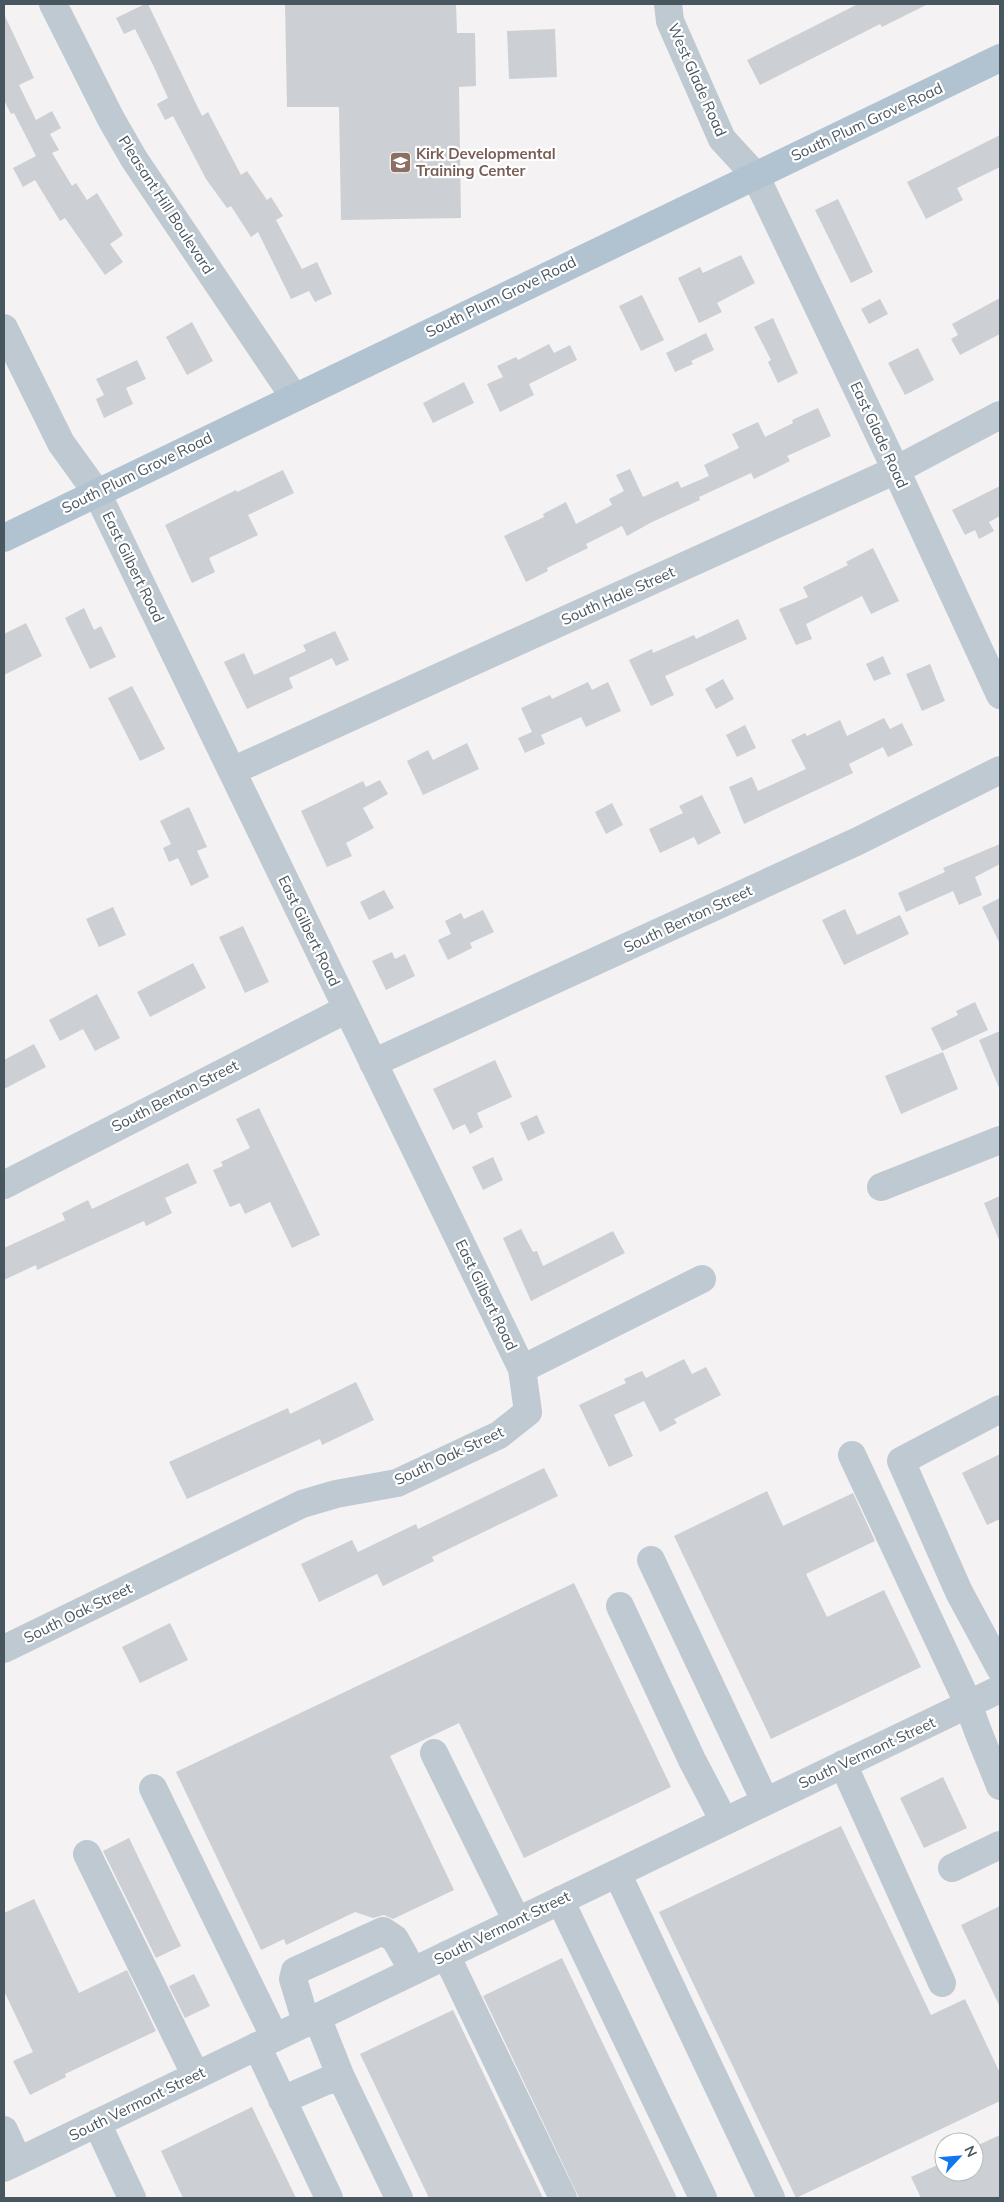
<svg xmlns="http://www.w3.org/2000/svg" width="1004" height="2202" font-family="Mulish,sans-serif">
<rect width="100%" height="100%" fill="#f4f2f2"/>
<path fill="#cccfd4" d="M145,4h3l54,112 6,-4 33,63 6,-4 20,29 4,-3 12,19 -7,4 26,49 15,-7 15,32 -17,8 -6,-11 -18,8 -33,-67 -7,5 -20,-31 -4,2 -21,-29 -33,-63 -8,4 -8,-16 11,-6 -15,-33 -18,-36 -11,5 -8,-16z
M285,4h171l1,29h18l1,53 -17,1 2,131 -120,2 -2,-113h-52z
M858,4h70l-46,23 -2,-3 -120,61 -13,-25z
M4,14l30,64 -15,7 17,35 16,-9 9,17 -11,6 9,16 -7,3 20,33 4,-3 11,17 10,-7 26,42 -13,9 13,18 -18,13 -40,-57 -5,3 -25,-41 -12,7 -10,-19 23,-12 -22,-43 -3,1 -7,-14z
M555,29l2,48 -48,2 -2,-48z
M1000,135v32l-43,21 6,12 -37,19 -19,-37z
M838,199l35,73 -22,11 -36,-73z
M741,255l14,28 -38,20 5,9 -23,11 -21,-45 22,-11 3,6z
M642,295l22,45 -23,11 -22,-45z
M1000,298v36l-40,21 -9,-16 7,-4 -6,-11z
M880,299l8,15 -19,10 -8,-15z
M773,318l25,55 -20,10 -10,-21 3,-2 -17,-33z
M192,322l21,39 -26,14 -21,-38z
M706,333l8,17 -23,11 2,3 -18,8 -9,-19z
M549,344l5,9 16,-8 7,15 -48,24 5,11 -34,17 -13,-28 16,-7 -6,-11 19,-9 2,3z
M918,348l16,32 -29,15 -17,-32z
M137,360l9,19 -20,9 7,16 -29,14 -8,-19 8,-4 -8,-16z
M464,382l10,21 -41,20 -10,-20z
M818,408l13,28 -44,20 3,5 -36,18 -3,-6 -52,24 1,3 -50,23 -23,13 -5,-10 -36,18 2,4 -41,20 1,3 -22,11 -22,-46 40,-19 -1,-3 23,-12 10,22 36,-19 -3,-6 15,-8 -8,-16 14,-6 13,28 35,-16 3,7 28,-12 -5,-11 35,-17 -7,-14 26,-12 7,15 28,-14 -1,-3z
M283,470l11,23 -46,22 10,20 -49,23 6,14 -23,11 -27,-58 71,-35 1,2z
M1000,486v30l-11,6 5,9 -15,8 -4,-9 -10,5 -13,-25z
M873,548l26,53 -28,13 -9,-18 -56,28 6,15 -16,6 -17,-36 29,-12 -5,-10 45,-22 -2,-3z
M84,608l10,22 7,-4 15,31 -26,12 -25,-51z
M738,619l9,20 -82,37 9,19 -23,11 -22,-46 23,-11 1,4 41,-18 2,4z
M26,623l16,33 -38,19v-41z
M335,631l14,29 -13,6 -4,-8 -43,20 4,10 -46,21 -23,-47 20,-9 10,22 52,-24 -3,-6z
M883,656l8,18 -17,7 -8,-17z
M930,664l15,37 -23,10 -16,-37z
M723,679l11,20 -18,10 -11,-20z
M588,682l4,8 16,-8 13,29 -35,16 -5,-10 -40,18 4,9 -20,9 -7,-15 14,-6 -11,-24 29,-13 2,4z
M132,686l33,63 -25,12 -32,-63z
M884,718l6,11 12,-6 11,22 -25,12 -5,-10 -34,17 4,9 -109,51 -15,-37 23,-10 6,14 48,-22 -15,-29 14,-7 2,3 33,-16 7,16z
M745,725l11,23 -19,9 -11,-22z
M467,743l12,26 -56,26 -16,-34 21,-11 5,10z
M380,780l8,14 -25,14 11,20 -28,15 6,13 -25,11 -26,-56 62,-30 3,6z
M702,795l19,38 -23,12 -4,-8 -34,16 -11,-24 34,-16 -4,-7z
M612,803l11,22 -17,9 -11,-22z
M189,807l18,40 -10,4 12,26 -18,9 -13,-28 -9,4 -6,-14 8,-4 -11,-23z
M1000,844v20l-25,13 7,18 -23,10 -6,-14 -47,21 -8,-19 47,-21 -2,-4z
M384,890l10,18 -25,12 -9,-18z
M1000,898v46l-18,-37z
M113,907l13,28 -27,12 -13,-28z
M845,909l12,26 43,-20 9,19 -65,31 -22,-45z
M483,910l11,22 -24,11 2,5 -24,12 -10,-20 13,-6 -6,-13 16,-8 3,6z
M243,926l26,56 -24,11 -26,-56z
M392,952l3,7 10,-5 10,22 -29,14 -14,-29z
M193,963l13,25 -56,29 -13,-25z
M97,994l23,44 -25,13 -12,-22 -23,12 -11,-21z
M975,1002l13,28 -46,21 -11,-23 27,-13 -2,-4z
M1000,1031v59l-21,-50z
M34,1044l12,23 -42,22v-29z
M943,1052l15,37 -57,25 -16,-38z
M495,1060l17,37 -35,16 6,14 -13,7 -5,-10 -12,6 -20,-41z
M259,1108l61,127 -28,13 -22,-46 -25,12 -5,-11 -10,4 -17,-37 10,-4 -2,-4 29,-14 -14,-29z
M537,1115l8,18 -17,8 -8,-18z
M493,1157l10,23 -20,10 -11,-23z
M188,1163l9,20 -32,15 7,15 -26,13 -2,-5 -107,49 -1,-5 -32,15v-32l61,-28 -3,-7 26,-13 4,9z
M1000,1196v46l-16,-39z
M521,1229l12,23 4,-1 6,15 70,-35 12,22 -94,48 -28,-63z
M684,1359l8,15 14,-7 15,28 -47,24 3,4 -17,9 -16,-31 -30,14 19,41 -24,11 -30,-62 47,-22 -2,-4 18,-8 4,7z
M356,1382l18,38 -52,25 -2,-6 -133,60 -18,-37 119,-54 2,6z
M1000,1454v65l-13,6 -25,-52z
M544,1468l14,28 -126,61 2,4 -51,25 -6,-12 -58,28 -18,-38 51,-24 6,12 58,-28 2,5z
M767,1491l16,35 70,-33 22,48 -69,33 21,43 57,-27 37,77 -150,72 -97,-203z
M574,1583l97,204 -147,71 -65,-135 -69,33 64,134 -61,29 -9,-4 -11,3 -18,-6 -69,33 -2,-6 -23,11 -85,-178z
M170,1623l18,37 -48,23 -18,-36z
M943,1777l24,51 -43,20 -24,-50z
M841,1826l90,189 34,-16 35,74v28l-204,97 -137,-286z
M129,1838l52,108 -25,12 -53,-107z
M34,1899l45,94 48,-23 29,61 -91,43 1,3 -36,18 -17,-34 20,-9 -29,-61v-78z
M1000,1906v101l-39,-82z
M562,1958l115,240h-98l-96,-202z
M194,1974l16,32 -25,12 -16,-32z
M453,2010l90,188h-114l-69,-144z
M252,2107l44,91h-113l-22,-47z
M1000,2135v63h-79l-10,-21 33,-15v10h30v-25z"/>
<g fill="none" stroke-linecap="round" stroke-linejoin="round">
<path stroke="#bfc9d1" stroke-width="28" d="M53,4l58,115 23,40 160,238
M668,4l2,17 52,118 33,36 141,295 104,225
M4,328l57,115 36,50 425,876
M232,771l664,-301 104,-55
M373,1063l485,-222 142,-71
M4,1185l343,-176
M881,1187l119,-47
M1000,1409l-99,52 58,131 41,76
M852,1455l117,250c8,28 21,54 31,81
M651,1560l114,241
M620,1606l72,154 32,61
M4,1649l298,-145 34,-10 61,-11 102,-48 29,-23 -6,-43 180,-90
M434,1753l83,168
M843,1764l99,219
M153,1788l122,250
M87,1854l109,222
M952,1868l48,-23
M617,1873l154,325
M560,1900l143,298
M446,1955l117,243
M317,2017l23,58 59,123
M306,2022l-13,-43 2,-8 88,-40 12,8 18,32
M257,2046l72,152
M282,2100l58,-25
M97,2123l35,75
M4,2130l14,31
M4,2168l996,-479"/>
<path stroke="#b1c2d1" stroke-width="28" d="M4,538l996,-480"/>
</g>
<defs>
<symbol id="school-square" viewBox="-11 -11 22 22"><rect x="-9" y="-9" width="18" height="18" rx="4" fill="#8d6e63" stroke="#fff"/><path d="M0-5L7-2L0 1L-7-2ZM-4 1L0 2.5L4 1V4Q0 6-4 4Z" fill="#fff"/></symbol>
</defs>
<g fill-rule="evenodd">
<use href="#school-square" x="388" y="150" width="25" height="25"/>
</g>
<g text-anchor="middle" stroke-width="4.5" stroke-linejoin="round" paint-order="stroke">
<g font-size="15" fill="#485660" stroke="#fff">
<text transform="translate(697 80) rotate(66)" y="5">West Glade Road</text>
<text transform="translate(867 122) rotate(-25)" y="5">South Plum Grove Road</text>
<text transform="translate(166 205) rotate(57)" y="5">Pleasant Hill Boulevard</text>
<text transform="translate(501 297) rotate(-26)" y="5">South Plum Grove Road</text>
<text transform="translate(879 435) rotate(65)" y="5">East Glade Road</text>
<text transform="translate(137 473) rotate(-26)" y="5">South Plum Grove Road</text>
<text transform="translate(133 567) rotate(64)" y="5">East Gilbert Road</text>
<text transform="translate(618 596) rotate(-24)" y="5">South Hale Street</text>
<text transform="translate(688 919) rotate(-25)" y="5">South Benton Street</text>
<text transform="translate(309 931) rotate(64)" y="5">East Gilbert Road</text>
<text transform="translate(175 1096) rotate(-27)" y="5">South Benton Street</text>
<text transform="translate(486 1295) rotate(64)" y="5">East Gilbert Road</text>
<text transform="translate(449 1456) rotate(-25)" y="5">South Oak Street</text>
<text transform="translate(78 1613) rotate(-26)" y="5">South Oak Street</text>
<text transform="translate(867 1753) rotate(-25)" y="5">South Vermont Street</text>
<text transform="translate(502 1928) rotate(-26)" y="5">South Vermont Street</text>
<text transform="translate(137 2104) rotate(-26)" y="5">South Vermont Street</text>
</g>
<g font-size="15" font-weight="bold" fill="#785e54" stroke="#fff" text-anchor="start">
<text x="416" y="159">Kirk Developmental<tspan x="416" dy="17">Training Center</tspan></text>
</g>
</g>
<rect width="1004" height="2202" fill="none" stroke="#485660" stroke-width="10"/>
<g transform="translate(959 2157) rotate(64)"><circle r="24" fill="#ffffff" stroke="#b6bbbf"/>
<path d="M0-4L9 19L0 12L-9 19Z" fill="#1177ee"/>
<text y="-8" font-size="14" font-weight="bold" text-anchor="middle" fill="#485660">N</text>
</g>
</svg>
